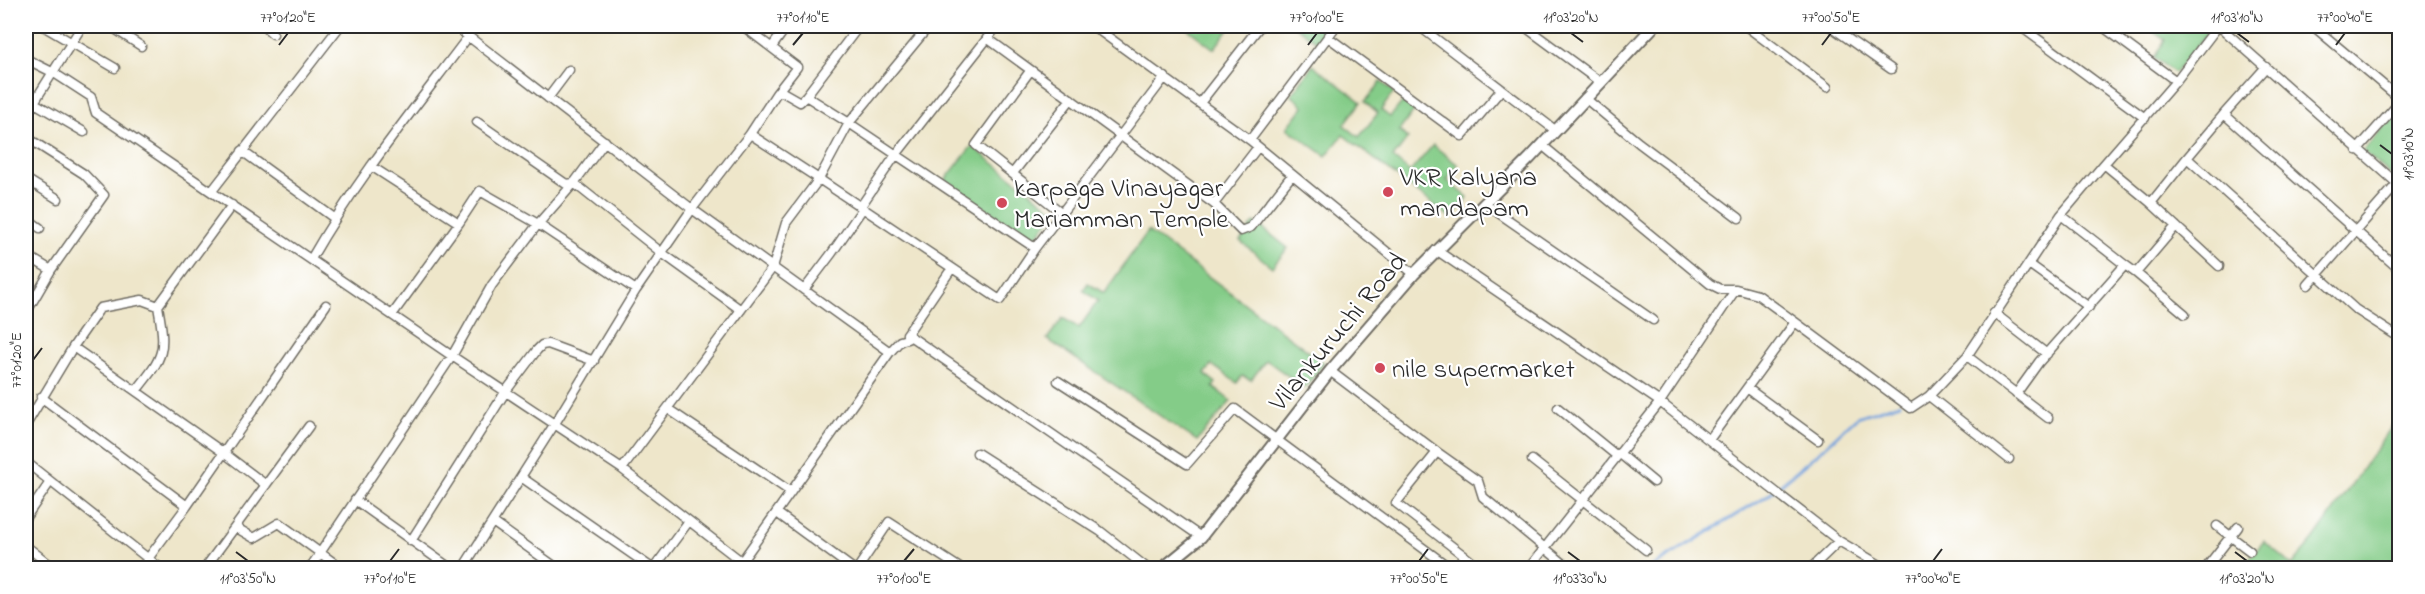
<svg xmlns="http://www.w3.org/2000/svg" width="2425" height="594" font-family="'Indie Flower',sans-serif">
<rect width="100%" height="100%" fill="#fff"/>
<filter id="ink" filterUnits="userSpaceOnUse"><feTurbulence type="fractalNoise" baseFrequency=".0167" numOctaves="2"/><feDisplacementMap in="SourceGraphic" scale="12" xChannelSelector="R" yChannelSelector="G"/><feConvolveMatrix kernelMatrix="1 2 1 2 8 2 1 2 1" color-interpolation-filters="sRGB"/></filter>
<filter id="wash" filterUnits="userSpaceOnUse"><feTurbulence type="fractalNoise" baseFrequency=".008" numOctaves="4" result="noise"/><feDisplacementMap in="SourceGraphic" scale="24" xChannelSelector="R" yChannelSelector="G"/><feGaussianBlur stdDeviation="1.35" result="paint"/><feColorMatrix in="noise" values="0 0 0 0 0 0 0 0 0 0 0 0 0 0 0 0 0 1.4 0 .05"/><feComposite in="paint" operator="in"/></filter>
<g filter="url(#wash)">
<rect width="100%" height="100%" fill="#eee6ca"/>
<path fill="#84cc88" stroke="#587c5a" stroke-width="1.5" d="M1184,26h47l-17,23z
M1294,26h35l-12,16z
M2145,26h69l-39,47 -21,-15 11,-18z
M1313,65l48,37 -17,23 15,12 19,-24 -13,-11 16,-20 13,10 -13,18 9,7 15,-18 11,9 -17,23 9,7 -15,20 17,14 23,-27 25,20 -11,15 21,17 -17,21 -108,-83 -17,21 -39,-28 17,-22 -13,-11z
M2399,108v74l-36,-31z
M972,146l83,65 -22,31 -88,-62z
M1255,222l33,26 -16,19 -32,-26z
M1148,231l176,132 -19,25 -39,-28 -15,20 -9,-4 -5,7 -25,-18 -7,9 11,9 -3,4 18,14 -34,40 -150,-102 16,-21 16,10 19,-27 -15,-11 5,-7 16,10z
M2399,416v152h-157l22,-27 28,24 22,-26z"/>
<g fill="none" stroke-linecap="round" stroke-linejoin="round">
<path stroke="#73a2dc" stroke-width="3" d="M1650,568l118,-73 49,-41 40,-37 43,-14"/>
</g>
</g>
<g filter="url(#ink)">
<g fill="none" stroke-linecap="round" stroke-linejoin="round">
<defs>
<path id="minor" d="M43,26l72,42
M110,26l31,20
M264,26l9,8
M455,26l237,183 198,143 -153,216
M743,26l54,41 -21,27 -26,40
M859,26l-53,70 43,27 186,125
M929,26l-80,97 -30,56 181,121 35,-52 130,-171
M1093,26l157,114 164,134
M1419,26l136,104
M1524,26l76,56
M1746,26l81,61
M1830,26l61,43
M2020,26l125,92
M2102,26l74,55 42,-55
M2219,26l181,160
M2313,26l87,73
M1328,37l134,99 39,-46
M987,38l227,166 44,-57
M772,47l15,-21
M26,59l28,14 37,24 5,16 356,243 170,113 128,99
M2266,67l-42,47 176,156
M1030,71l-54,74 86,68
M779,90l21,12 6,-6
M26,98l58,34
M548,98l21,-28
M1585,98l54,45 100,75
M1200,103l60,-77
M2224,114l-37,44 168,151 45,29
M26,115l56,-89
M477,122l89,62 8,-1 88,70 79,57
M26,137l58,37 20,21 -53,75 -25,43
M1250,140l86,-114
M2357,150l43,-48
M242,151l92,67
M2187,158l-36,45 68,63
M371,166l88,57 21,-32 58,33 98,66
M1013,173l58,-74
M26,179l32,20
M212,191l128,-165
M1484,203l169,117
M2151,203l-47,-39 72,-83
M1214,204l27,27 10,-4 41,-52
M861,206l34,-50 102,-130
M26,218l14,10
M1436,250l224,152 179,139
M26,258h5l20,12
M311,259c45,-79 102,-149 157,-222
M2029,264l60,43
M2125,265l11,8 40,-47
M2136,273l49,41
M2308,285l89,-101
M1736,289l22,6 37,27
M804,290l28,-37 31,-45
M1994,313l53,41
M392,315l67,-92
M907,334l45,-66
M73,347l151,106 42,32
M890,352l10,-11 7,-2v-5l294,203
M1330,371l107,81 -41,51 84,65
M1058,381l129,83 48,-55 215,159
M1747,388l71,52
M136,391c29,-36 30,-39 22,-85
M2016,394l23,-32 86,-97 -64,-50
M1929,396l80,63
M41,397l146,109
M1558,408l59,48
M668,409l123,83
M2048,418l-81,-62 94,-141 43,-51
M26,425l47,-78 27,-39 42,-8 16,6 74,-101
M1709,440l86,-118 116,86 18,-12 38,-40
M1437,452l41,29 5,16 86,71
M977,453l123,78 47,37
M1619,453l35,29
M1532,460l114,90
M26,462l134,106
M521,477l131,91
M355,500l95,68
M777,513l75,55
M26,517l24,-35
M494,523l63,45
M2217,526l33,25
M235,527l19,11 25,-15 62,45
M411,541l95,-150 31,-41 5,-5 6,-1 46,17
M26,546l28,22
M141,568l46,-62 139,-201
M205,568l104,-142
M310,568l142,-212 40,-71 46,-61 36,-41 31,-42
M463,568l91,-143 82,-135 56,-81 58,-75 69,45 -33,44 -13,44 -151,202
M654,568l35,-47
M858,568l31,-46 71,46
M1529,568l131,-166 76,-113h-16l-10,-5 -168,-139
M1811,568l28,-27 46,27
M2206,568l32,-41"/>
<path id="major" d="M1163,568l38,-31 129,-166 84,-97 116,-116 124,-132"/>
</defs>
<use href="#minor" stroke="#6f6c63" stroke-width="11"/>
<use href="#major" stroke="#6f6c63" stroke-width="14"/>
<use href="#minor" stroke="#fff" stroke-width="8"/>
<use href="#major" stroke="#fff" stroke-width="10"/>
</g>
</g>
<path fill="none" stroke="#2b2b2b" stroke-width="2" d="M1571,33l12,9M2237,33l12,9M279,45l9,-12M793,45l10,-12M1308,45l9,-12M1822,45l9,-12M2336,45l9,-12M2380,145l12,9M33,360l9,-12M236,552l12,9M1568,552l12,9M2235,552l12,9M390,561l9,-12M904,561l10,-12M1419,561l9,-12M1933,561l9,-12"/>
<g fill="#d1495b" stroke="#fff" stroke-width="2">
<circle cx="1388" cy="192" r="6"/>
<circle cx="1002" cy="203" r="6"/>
<circle cx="1380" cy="368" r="6"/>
</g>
<g text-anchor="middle" stroke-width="4.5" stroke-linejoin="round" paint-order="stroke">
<g font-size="27" fill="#2b2b2b" stroke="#fff" text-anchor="start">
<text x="1400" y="185">VKR Kalyana<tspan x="1400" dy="31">mandapam</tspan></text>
<text x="1014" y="196">karpaga Vinayagar<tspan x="1014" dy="31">Mariamman Temple</tspan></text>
<text x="1392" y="377">nile supermarket</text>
</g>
<g font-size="27" fill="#2b2b2b" stroke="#fff">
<text transform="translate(1337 331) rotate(-50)" y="9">Vilankuruchi Road</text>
</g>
</g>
<rect width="2425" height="594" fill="none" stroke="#fff" stroke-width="66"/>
<rect x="33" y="33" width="2359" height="528" fill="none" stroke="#2b2b2b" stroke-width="2"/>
<g font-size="15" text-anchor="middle" fill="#2b2b2b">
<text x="288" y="22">77°01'20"E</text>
<text x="803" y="22">77°01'10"E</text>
<text x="1317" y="22">77°01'00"E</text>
<text x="1571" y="22">11°03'20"N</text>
<text x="1831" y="22">77°00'50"E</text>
<text x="2237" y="22">11°03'10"N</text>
<text x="2345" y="22">77°00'40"E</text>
<text transform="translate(2408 154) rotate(-90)" y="5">11°03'10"N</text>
<text transform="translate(16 360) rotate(-90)" y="5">77°01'20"E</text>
<text x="248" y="583">11°03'50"N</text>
<text x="390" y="583">77°01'10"E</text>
<text x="904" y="583">77°01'00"E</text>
<text x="1419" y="583">77°00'50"E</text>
<text x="1580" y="583">11°03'30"N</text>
<text x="1933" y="583">77°00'40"E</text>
<text x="2247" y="583">11°03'20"N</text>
</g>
</svg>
